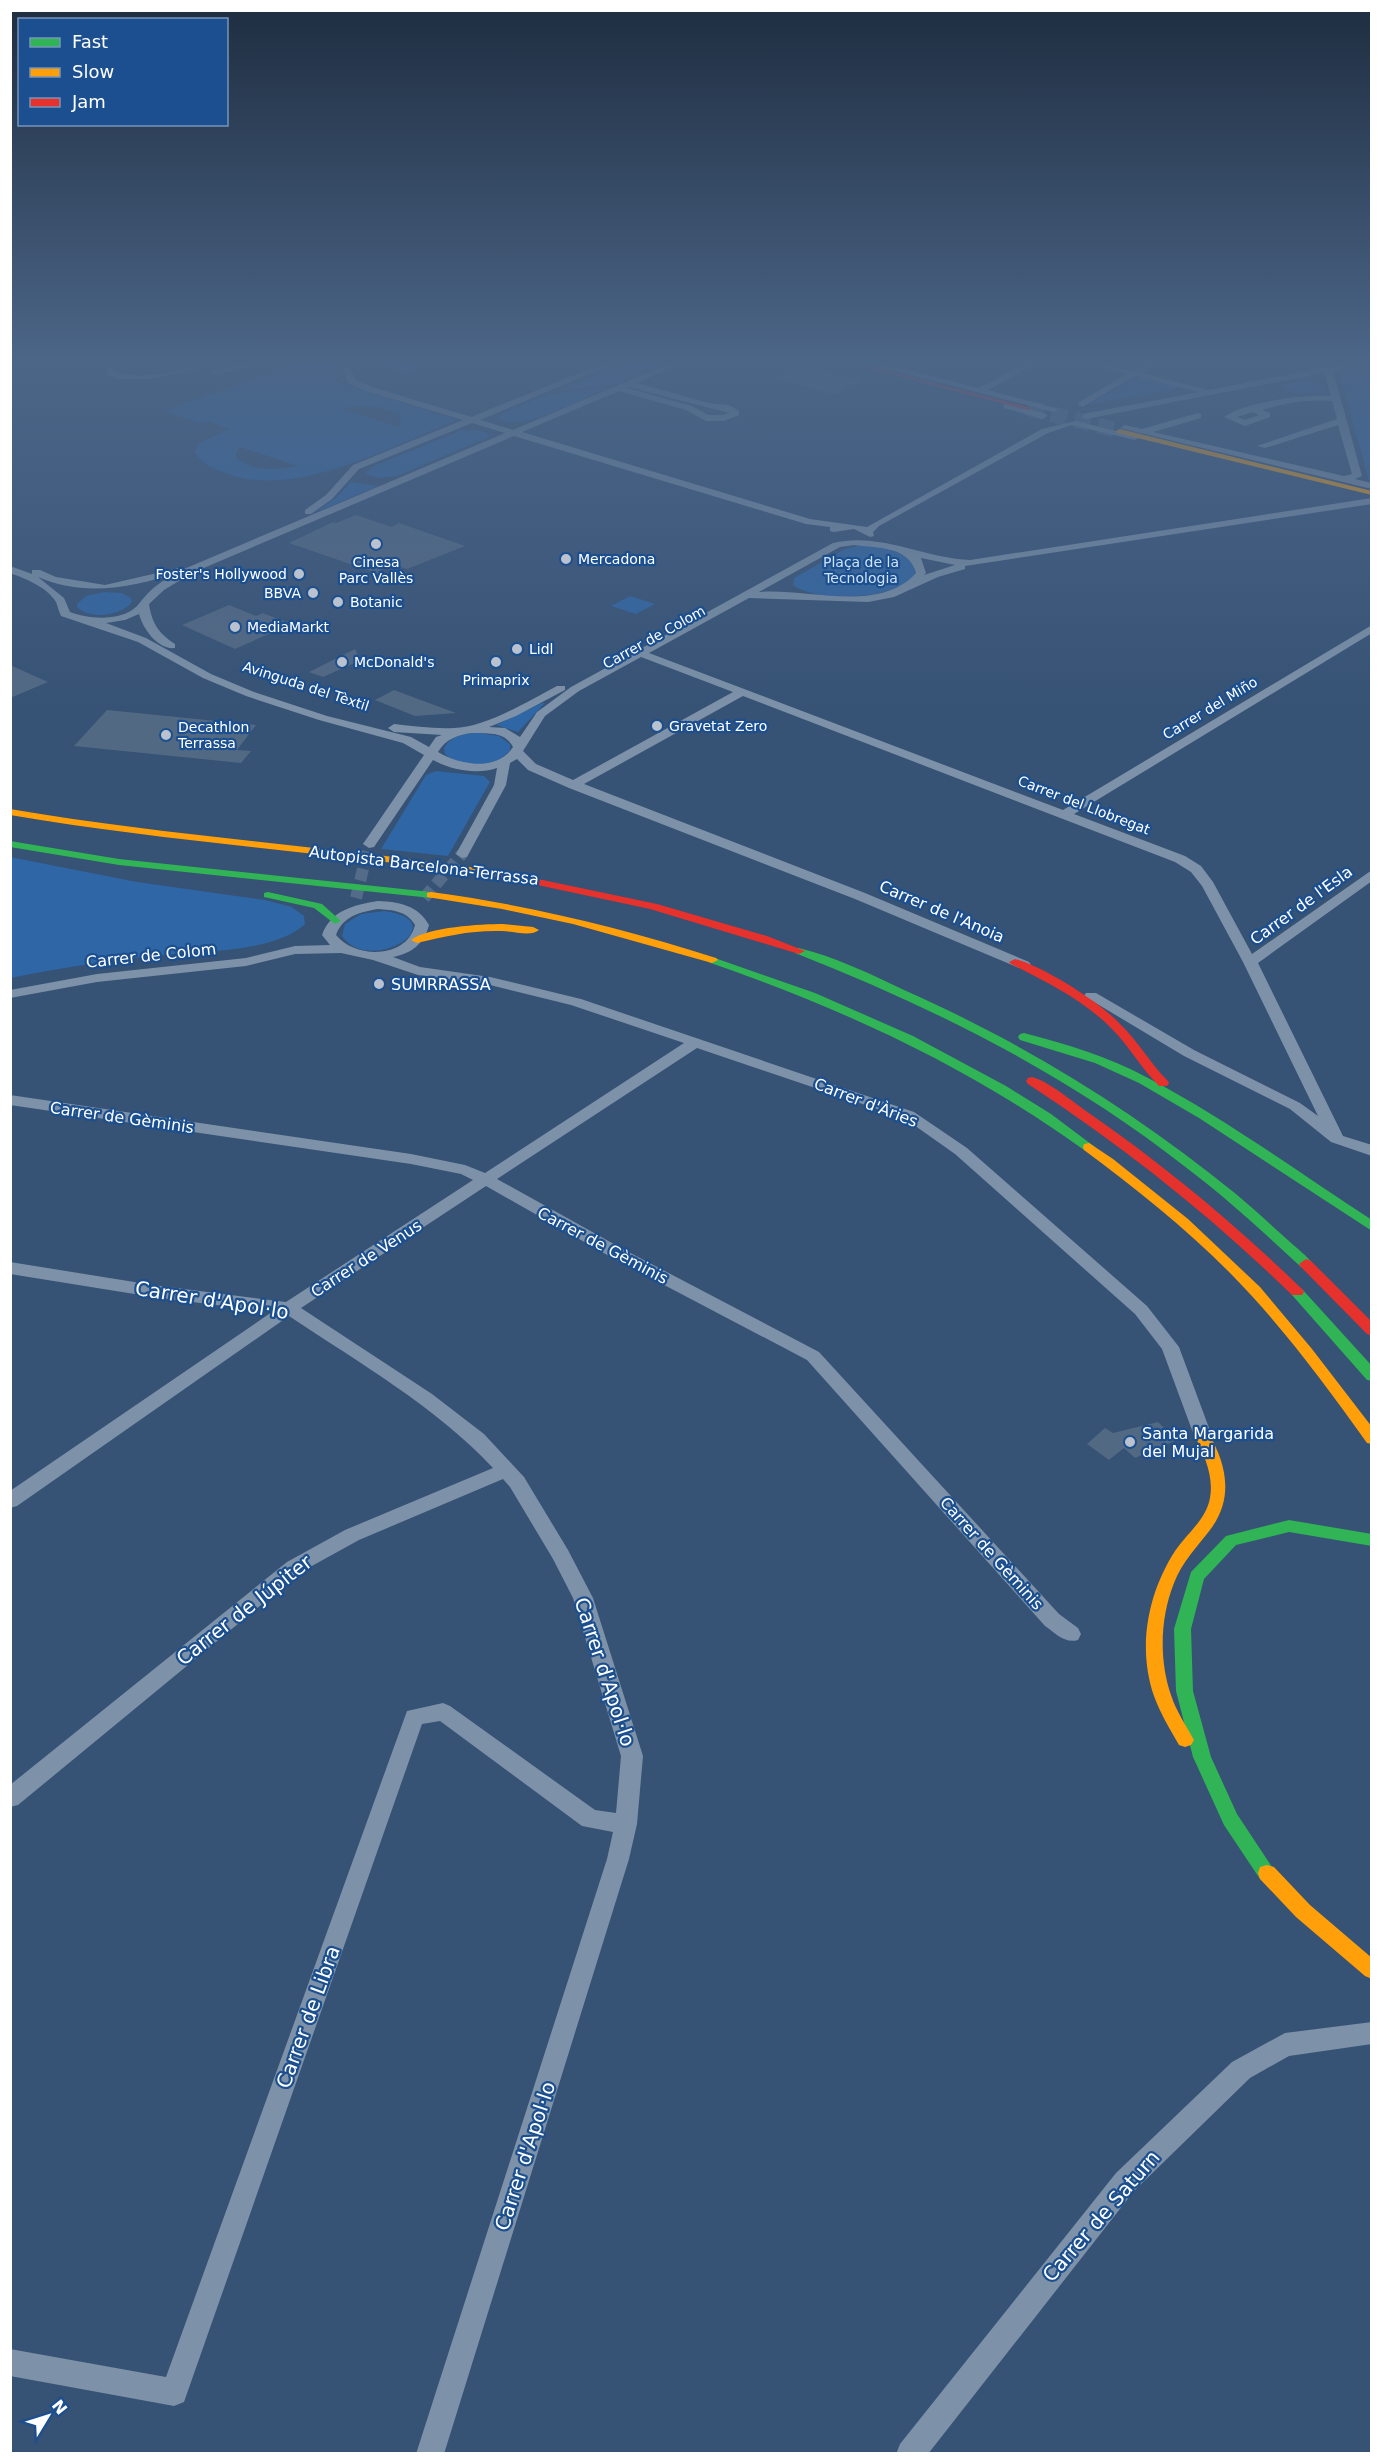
<svg xmlns="http://www.w3.org/2000/svg" width="1382" height="2464" font-family="'DejaVu Sans',sans-serif">
<rect width="100%" height="100%" fill="#365274"/>
<path fill="#2f66a5" fill-rule="evenodd" d="M300,362h37l4,14 -10,4 125,40c-64,26 -159,79 -228,54 -14,-5 -25,-9 -33,-22l3,-8 31,-15 -20,-8 -8,2 -36,-12zM349,407h29l21,7 3,8 -4,5 -57,-18zM240,447l58,19c-18,4 -48,6 -62,-9v-5z
M368,362h69l-34,12z
M627,362h41l-54,23 -58,6z
M1371,365v118l-2,-1 -29,-109 2,-3z
M1143,378l34,8 1,2 -88,16 45,-25z
M1300,381l24,5 1,7h-31l-16,-7z
M606,388c-21,9 -89,46 -108,30l5,-5 46,-19z
M478,430l9,3 1,4 -91,39 -19,2 -13,-5 9,-7 86,-35z
M351,482l27,4 -62,26 20,-14z
M861,545c18,0 52,6 54,28 -16,28 -99,30 -122,12l1,-7 51,-29z
M104,592l18,1 9,5 1,4c-11,14 -42,18 -55,5v-3l9,-8z
M630,596l25,8 -19,10 -25,-8z
M542,703h3l-27,29 -22,-7z
M479,733l20,3 11,8v6c-13,18 -49,19 -65,4l-1,-6c7,-13 22,-15 35,-15z
M436,771l48,5 6,6 -42,74 -67,-7 45,-74z
M10,857l127,25 128,18 27,7 12,9 1,8c-31,30 -113,27 -154,32 -47,6 -94,12 -140,22z
M384,911c74,10 -14,66 -42,25l3,-12 16,-10z"/>
<path fill="#526984" d="M800,365l63,16 -28,13 -63,-16z
M356,515l36,12 7,-4 66,23 -58,23 -21,-7 -7,12 -90,-31 44,-21 3,1z
M229,605l27,11 7,-3 28,11 -56,25 -53,-24z
M355,649l3,6 8,3 -43,19 -14,-5z
M10,665l38,17 -38,16z
M394,690l62,23 -41,3 -40,-16z
M107,710l149,15 -19,25 14,1 -10,12 -167,-17z
M1158,1422l19,18 -42,18 -11,-10 -15,12 -22,-16 18,-16 8,5z"/>
<g fill="none" stroke-linecap="round" stroke-linejoin="round">
<path stroke="#546c89" stroke-width="12" stroke-dasharray="12 6" stroke-linecap="butt" d="M356,898l13,-54
M424,898l38,-44"/>
<path stroke="#546c89" stroke-width="16" stroke-dasharray="16 8" stroke-linecap="butt" d="M1028,408l92,23"/>
<path fill="#7d92a8" fill-rule="evenodd" d="M106,362h8l-1,9c37,14 81,-9 118,-9l-82,17h-30l-13,-5z
M251,362h17l-53,13 -4,-3z
M340,362h8l7,17 17,8 99,30 135,-55h12l-138,58 33,10 159,-68h12l-47,21 71,20 21,2 10,6v4l-15,6h-18l-20,-11 -67,-19 -97,41 288,87 57,8 175,-98 34,-8 64,16 -5,3 -63,-15 -24,8 -169,93 -6,6 1,4 -4,1 -16,-8 -20,3 -4,-1v-4l-24,-3 -292,-88 -322,137 -28,17 -15,14c3,19 9,29 26,40v4c-17,2 -32,-19 -36,-34l-14,6 -19,3 40,15 65,36 43,18 73,24 84,21 18,10 7,-10 6,-2 -48,-3 -6,-4 6,-4c20,2 40,5 60,4 31,0 76,-28 103,-42h8v4l-49,26 -27,11 16,1 15,9 17,-25 34,-25 262,-144c47,-11 90,15 137,17l402,-62v6l-407,62v3l-27,8 -44,20 -26,5 -119,-4 -100,55 414,157 309,-185v8l-298,181 111,42 16,10 12,16 39,72 120,-84v11l-114,82 85,173 29,9v11l-41,-14 -41,-33 -106,-53 -100,-60 2,-3h10l98,57 106,53 18,13 -75,-154 -41,-76 -11,-14 -16,-10 -432,-166 -159,88 281,109 164,69 2,3 -2,3h-10l-164,-69 -286,-111 -41,-18 -11,-11 -7,4 -4,22 -39,72 -5,1 -6,-4 38,-69 3,-17c-20,7 -46,2 -64,-8l-59,87 -5,1 -6,-4 61,-89 -21,-12 -84,-23 -73,-24 -43,-18 -65,-36 -77,-26c-2,-4 -3,-9 -5,-14 -9,-15 -30,-23 -46,-29v-7l22,8v-4h8l16,7 49,8 74,-17v4c-47,16 -95,25 -141,5l26,21 6,14c18,7 51,10 67,-6 6,-7 11,-14 19,-20 9,-7 19,-12 28,-17l321,-136 -33,-10 -113,46 -27,30 -21,15h-6v-4l21,-15 27,-30 110,-45 -97,-29 -18,-8zM629,387l100,26 -6,2h-15l-16,-9 -65,-18zM854,545c23,3 55,1 62,28 -37,41 -108,15 -157,19l81,-45zM921,558l34,7 -31,10 2,-2zM641,657l92,35 -160,88 -37,-16 -13,-13 22,-35 34,-25zM472,733c16,1 33,-2 41,14 -16,25 -53,18 -75,5 8,-13 19,-17 34,-19z
M860,362h15l104,26 49,-26h11l-51,28 70,19 -4,3z
M1081,362h16l36,9 15,-9h10l-16,11 66,17 105,-20 -26,-8c13,0 28,6 36,6 16,0 31,-6 47,-6l-37,9 29,105 -7,3 17,4v6l-252,-61 5,-3 17,4 56,-16 3,1v4l-48,14 191,44 8,-2 -14,-49 -73,23 -8,-2 80,-27 -5,-18c-24,-2 -47,2 -70,9l8,3v4l-25,9 -21,-9c20,-15 80,-23 107,-21l-7,-23 -238,46 -3,-1v-4l116,-22 -64,-16 -53,31 -4,-3 1,-2 48,-28zM1253,412l6,3 -14,5 -8,-3z
M1007,403l39,11 1,2 -4,3 -39,-11 -1,-2z
M378,901c21,1 40,4 51,24 -5,19 -17,28 -36,32l27,10 70,10 91,22 333,113 53,36 180,158 32,41 33,89 -2,5 -7,2 -7,-2 -34,-92 -27,-35 -180,-160 -51,-36 -207,-70 -200,131 124,69 198,104 240,262 19,14 3,6 -3,6c-13,4 -23,-7 -33,-14l-238,-266 -198,-104 -123,-70 -185,122 131,86 52,40 40,43 44,73 25,48 50,158 -6,68 -8,35 -185,595h-28l191,-595 6,-27 -31,-6 -142,-105 -18,3 -238,678 -10,4 -164,-30v-27l156,28 241,-666 36,-8 7,3 145,104 21,3 5,-57 -48,-158 -20,-39 -43,-72 -7,-8 -144,61 -58,32 -283,233 -8,2v-22l277,-223 58,-32 148,-62c-58,-62 -134,-105 -204,-152l-272,190 -7,2v-17l262,-179 -119,-15 -143,-23v-12l143,23 133,17 187,-122 -12,-6 -50,-10 -401,-59v-10l401,59 54,11 20,8 199,-130 -113,-38 -81,-20 -72,-10 -45,-15 -32,-7 -46,1 -49,12 -149,16 -87,16v-8l87,-16 149,-16 49,-12 35,-1 -8,-10c9,-25 32,-30 56,-34zM378,909c15,1 29,2 37,16 -8,34 -60,34 -79,10 7,-19 24,-23 42,-26z
M1372,2022v22l-83,12 -39,22 -116,113 -206,263h-32l4,-10 216,-271 116,-111 53,-29z"/>
<path fill="#30b455" fill-rule="evenodd" d="M10,841l109,18 312,33 5,3 -5,3 -312,-33 -109,-18z
M268,892l54,12 19,17 -6,3 -21,-16 -50,-11v-4z
M799,948c36,9 72,26 105,42 120,53 230,121 332,204 18,15 36,32 54,48 8,7 17,14 23,22l-7,5 -5,-2c-37,-34 -73,-68 -113,-98 -119,-94 -253,-161 -393,-216v-4z
M712,957l103,36 98,43 93,50 45,28 44,33 -1,3h-10c-119,-85 -238,-140 -376,-188v-4z
M1024,1033c42,11 86,24 124,45 78,41 150,94 224,142v11l-173,-113 -60,-35 -44,-20 -75,-23 -2,-3 2,-3z
M1297,1287l5,2 70,77v15l-5,-1 -75,-85 -2,-3z
M1289,1520l83,14v12l-83,-14 -53,13 -32,34 -13,50 2,62 18,66 26,57 39,59 -2,6 -7,2 -7,-2 -36,-54 -31,-68 -17,-66 -2,-62 17,-57 35,-36z"/>
<path fill="#ff9f0a" fill-rule="evenodd" d="M1120,429l252,62v4l-255,-62 -1,-2z
M10,809c164,28 330,38 494,63l5,3 -5,3c-164,-25 -330,-35 -494,-63z
M431,892c97,13 192,36 285,66l2,2 -6,3 -139,-39 -71,-15 -75,-12v-4z
M503,924l30,3 6,3c-8,7 -26,1 -37,1 -30,-1 -57,5 -85,12l-6,-3c17,-13 70,-16 92,-16z
M1089,1143l24,16 75,60 72,68 52,62 60,78v17l-5,-1c-42,-59 -85,-117 -135,-168 -45,-46 -96,-86 -148,-125l-1,-3 1,-3z
M1203,1430l5,2c19,33 26,66 2,98 -13,17 -28,32 -36,53 -14,35 -15,77 -3,112 5,16 15,30 23,45l-3,5 -6,2 -6,-2c-9,-16 -19,-32 -25,-49 -17,-49 -6,-103 21,-145 12,-18 31,-31 35,-53 4,-22 -6,-43 -15,-62l3,-4z
M1267,1865l7,2 36,38 62,53v21l-7,-3 -69,-59 -36,-38 -2,-6 2,-6z"/>
<path fill="#e5322d" fill-rule="evenodd" d="M842,362h12l178,46 -4,2z
M504,872l153,32 110,32 38,15 -6,3 -149,-45 -150,-32 -1,-2z
M1015,959c28,7 85,43 105,65 18,17 30,39 47,56l2,3 -2,3h-8c-18,-18 -30,-40 -47,-57 -28,-29 -66,-47 -101,-65l-2,-2z
M1032,1077c16,4 40,24 54,34 77,53 149,113 216,178l2,3 -2,3h-10c-81,-79 -169,-149 -264,-211l-2,-3 2,-3z
M1306,1259l5,2 61,61v14l-5,-2 -66,-67 -2,-3z"/>
</g>
<linearGradient id="sky" x2="0" y2="1"><stop stop-color="#1e2d40"/><stop offset="0.51" stop-color="#4c6688"/><stop offset="1" stop-color="#4c6688" stop-opacity="0"/></linearGradient>
<rect width="1382" height="707" fill="url(#sky)"/>
<g fill="#b9c2ce" stroke="#1b4f8f" stroke-width="2">
<circle cx="376" cy="544" r="6"/>
<circle cx="566" cy="559" r="6"/>
<circle cx="299" cy="574" r="6"/>
<circle cx="313" cy="593" r="6"/>
<circle cx="338" cy="602" r="6"/>
<circle cx="235" cy="627" r="6"/>
<circle cx="517" cy="649" r="6"/>
<circle cx="342" cy="662" r="6"/>
<circle cx="496" cy="662" r="6"/>
<circle cx="657" cy="726" r="6"/>
<circle cx="166" cy="735" r="6"/>
<circle cx="379" cy="984" r="6"/>
<circle cx="1130" cy="1442" r="6"/>
</g>
<g text-anchor="middle" stroke-width="4.5" stroke-linejoin="round" paint-order="stroke">
<g font-size="14" fill="#fff" stroke="#1b4f8f" text-anchor="start">
<text x="578" y="564">Mercadona</text>
<text x="376" y="567" text-anchor="middle">Cinesa<tspan x="376" dy="16">Parc Vallès</tspan></text>
<text x="287" y="579" text-anchor="end">Foster's Hollywood</text>
<text x="301" y="598" text-anchor="end">BBVA</text>
<text x="350" y="607">Botanic</text>
<text x="247" y="632">MediaMarkt</text>
<text x="529" y="654">Lidl</text>
<text x="354" y="667">McDonald's</text>
<text x="496" y="685" text-anchor="middle">Primaprix</text>
<text x="669" y="731">Gravetat Zero</text>
<text x="178" y="732">Decathlon<tspan x="178" dy="16">Terrassa</tspan></text>
</g>
<g font-size="14" fill="#cfe3fa" stroke="#1b4f8f">
<text x="861" y="567">Plaça de la<tspan x="861" dy="16">Tecnologia</tspan></text>
</g>
<g font-size="14" fill="#fff" stroke="#1b4f8f">
<text transform="translate(654 637) rotate(-29)" y="5">Carrer de Colom</text>
<text transform="translate(306 686) rotate(18)" y="5">Avinguda del Tèxtil</text>
<text transform="translate(1210 708) rotate(-31)" y="5">Carrer del Miño</text>
<text transform="translate(1084 805) rotate(21)" y="5">Carrer del Llobregat</text>
</g>
<g font-size="16" fill="#fff" stroke="#1b4f8f">
<text transform="translate(424 865) rotate(7)" y="6">Autopista Barcelona-Terrassa</text>
<text transform="translate(1301 905) rotate(-36)" y="6">Carrer de l'Esla</text>
<text transform="translate(942 911) rotate(23)" y="6">Carrer de l'Anoia</text>
<text transform="translate(151 955) rotate(-6)" y="6">Carrer de Colom</text>
<text transform="translate(866 1102) rotate(21)" y="6">Carrer d'Àries</text>
<text transform="translate(122 1117) rotate(8)" y="6">Carrer de Gèminis</text>
<text transform="translate(603 1245) rotate(28)" y="6">Carrer de Gèminis</text>
<text transform="translate(366 1258) rotate(-33)" y="6">Carrer de Venus</text>
<text transform="translate(992 1553) rotate(48)" y="6">Carrer de Gèminis</text>
</g>
<g font-size="16" fill="#fff" stroke="#1b4f8f" text-anchor="start">
<text x="391" y="990">SUMRRASSA</text>
<text x="1142" y="1439">Santa Margarida<tspan x="1142" dy="18">del Mujal</tspan></text>
</g>
<g font-size="20" fill="#fff" stroke="#1b4f8f">
<text transform="translate(212 1300) rotate(9)" y="7">Carrer d'Apol·lo</text>
<text transform="translate(244 1610) rotate(-38)" y="7">Carrer de Júpiter</text>
<text transform="translate(605 1672) rotate(72)" y="7">Carrer d'Apol·lo</text>
<text transform="translate(308 2017) rotate(-70)" y="7">Carrer de Libra</text>
<text transform="translate(525 2156) rotate(-72)" y="7">Carrer d'Apol·lo</text>
<text transform="translate(1101 2216) rotate(-49)" y="7">Carrer de Saturn</text>
</g>
</g>
<rect width="1382" height="2464" fill="none" stroke="#ffffff" stroke-width="24"/>
<rect x="18" y="18" width="210" height="108" fill="#1b4f8f" stroke="#7695bc" stroke-width="1.5"/>
<rect x="30" y="38" width="30" height="9" fill="#30b455" stroke="#7695bc" stroke-width="1.5"/>
<text x="72" y="48" font-size="18" fill="#ffffff">Fast</text>
<rect x="30" y="68" width="30" height="9" fill="#ff9f0a" stroke="#7695bc" stroke-width="1.5"/>
<text x="72" y="78" font-size="18" fill="#ffffff">Slow</text>
<rect x="30" y="98" width="30" height="9" fill="#e5322d" stroke="#7695bc" stroke-width="1.5"/>
<text x="72" y="108" font-size="18" fill="#ffffff">Jam</text>
<g transform="translate(48 2416) rotate(52)" stroke="#1b4f8f" stroke-width="4.5" paint-order="stroke">
<path d="M0-4.5L10 22L0 15L-10 22Z" fill="#ffffff"/>
<text y="-9" font-size="16" font-weight="bold" text-anchor="middle" fill="#ffffff">N</text>
</g>
</svg>
